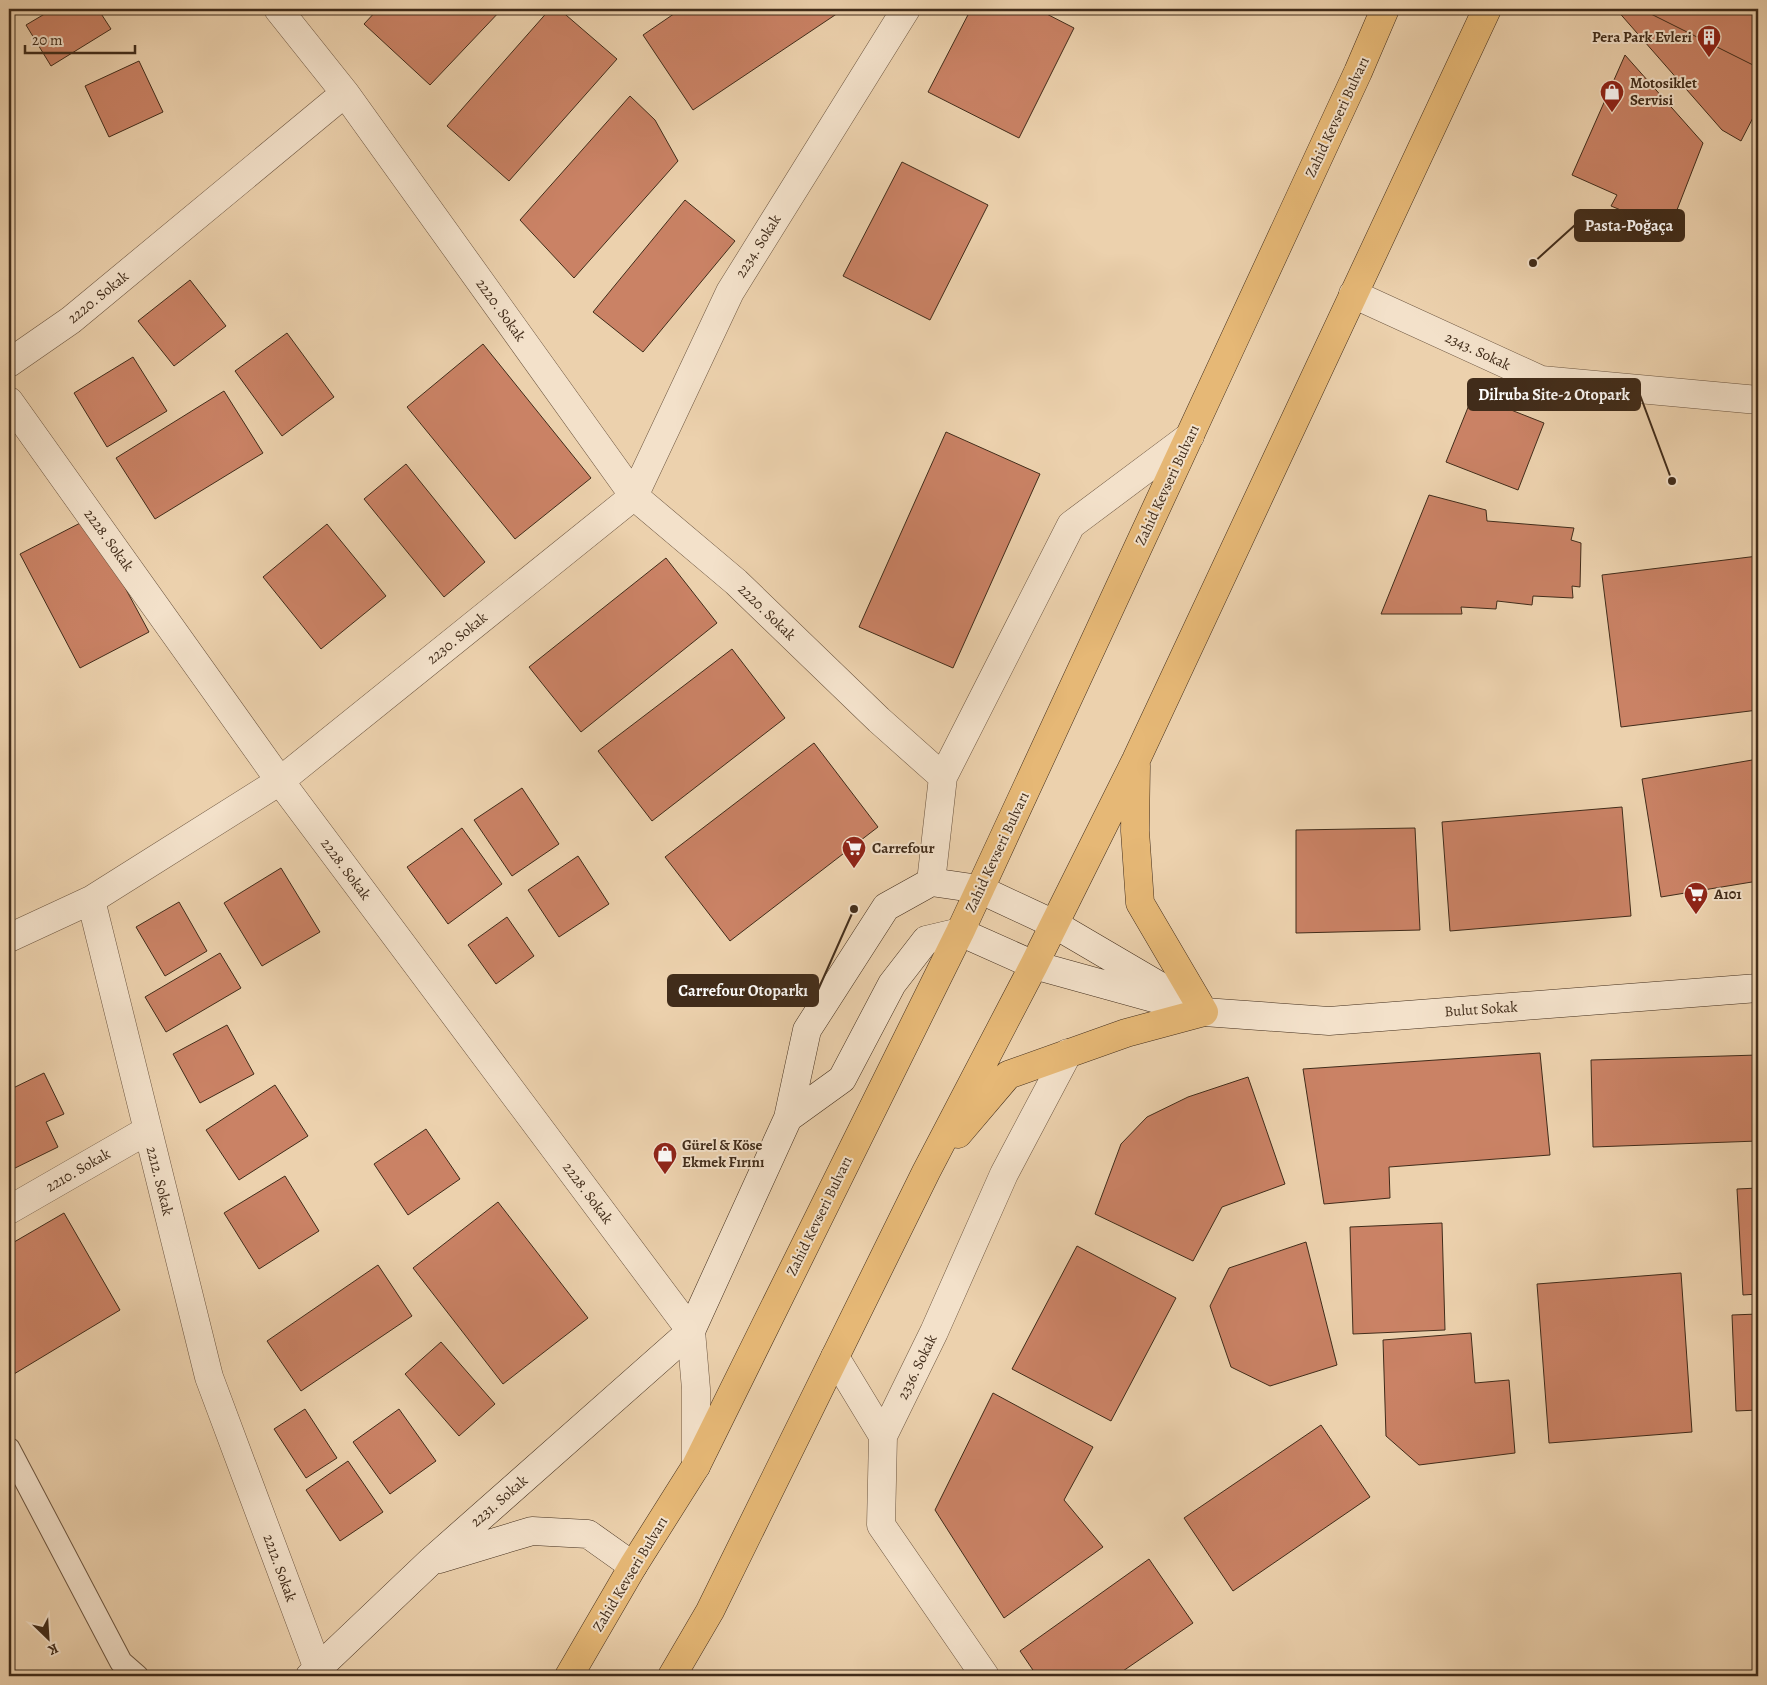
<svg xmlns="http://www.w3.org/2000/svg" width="1767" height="1685" font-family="Alegreya,serif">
<rect width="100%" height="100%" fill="#ecd1ad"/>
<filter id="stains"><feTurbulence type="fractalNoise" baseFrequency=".004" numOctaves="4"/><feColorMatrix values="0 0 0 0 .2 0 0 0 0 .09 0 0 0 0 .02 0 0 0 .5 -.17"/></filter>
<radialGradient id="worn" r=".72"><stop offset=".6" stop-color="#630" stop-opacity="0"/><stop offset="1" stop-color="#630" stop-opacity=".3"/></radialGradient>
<path fill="#ca8265" stroke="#412c1a" d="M53,9h45l13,20 -60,37 -25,-41z
M378,9h124l-72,76 -66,-61z
M550,9h9l58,50 -108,122 -62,-55z
M681,9h158l2,2 -148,99 -50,-75z
M971,9h66l37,19 -55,110 -91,-46z
M1616,9h142v99l-17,33 -19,-11z
M1641,9h117v50l-3,7z
M1625,55l78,88 -28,72 -20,-4 -5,11 -39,-16 6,-11 -45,-20z
M139,61l24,51 -54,25 -24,-51z
M630,96l25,24 23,41 -104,117 -54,-58z
M902,162l86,43 -58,115 -87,-44z
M685,200l50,41 -92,111 -50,-40z
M190,280l36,46 -52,40 -36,-45z
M287,333l47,64 -52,39 -47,-65z
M483,344l108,134 -76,61 -108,-132z
M133,357l34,54 -60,36 -33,-54z
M224,391l39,62 -108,66 -39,-61z
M1473,395l71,28 -26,67 -72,-28z
M946,432l94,42 -87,194 -94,-41z
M406,464l79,98 -41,35 -80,-98z
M1429,495l57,15 1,11 87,7 -3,12 10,3 -1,44 -8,-1 1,12 -40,-2 -1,9 -35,-4 -1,8 -35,-2 1,7h-81z
M88,519l61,113 -69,36 -60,-114z
M327,524l59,72 -65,53 -58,-72z
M1758,556v154l-137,17 -19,-152z
M666,558l51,65 -136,109 -52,-65z
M732,649l53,69 -133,103 -54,-70z
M814,743l64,84 -148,114 -65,-84z
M1758,759v122l-97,16 -19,-118z
M522,788l37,56 -47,32 -38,-56z
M1622,807l9,109 -181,15 -8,-109z
M462,828l40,56 -54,40 -41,-57z
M1415,828l5,102 -124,3v-103z
M578,856l31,48 -50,33 -31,-47z
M281,868l39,64 -58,34 -38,-63z
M179,902l28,49 -42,25 -29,-49z
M507,917l27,39 -38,28 -28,-39z
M220,953l21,35 -75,44 -21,-35z
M227,1025l27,49 -54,29 -27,-49z
M1540,1053l10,102 -161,12 1,31 -66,6 -21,-135z
M1758,1055v86l-165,6 -2,-87z
M44,1073l20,41 -18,8 12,25 -49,24v-81z
M1248,1077l37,107 -63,23 -29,54 -98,-47 26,-70 26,-27 41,-20z
M275,1085l33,51 -69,44 -33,-50z
M426,1129l34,50 -52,36 -34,-51z
M285,1176l34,55 -60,38 -35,-56z
M1758,1188v106l-15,1 -6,-106z
M498,1202l90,116 -85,66 -90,-116z
M64,1213l56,97 -111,67v-132z
M1442,1223l3,107 -92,4 -3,-107z
M1306,1242l31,123 -67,21 -39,-19 -21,-61 19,-38z
M1077,1246l99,52 -65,123 -99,-52z
M378,1265l34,51 -111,75 -34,-50z
M1681,1273l11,159 -143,11 -12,-159z
M1758,1314v96l-22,1 -4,-96z
M1471,1333l4,50 34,-3 6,73 -96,12 -33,-29 -3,-96z
M441,1342l54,62 -36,32 -54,-62z
M993,1393l100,54 -29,53 39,47 -99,71 -69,-108z
M305,1409l32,49 -31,20 -32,-49z
M399,1409l37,52 -46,33 -37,-52z
M1321,1425l49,72 -137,94 -49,-73z
M348,1461l35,51 -43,29 -34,-51z
M1149,1559l44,64 -70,48 3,5h-89l-17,-25z"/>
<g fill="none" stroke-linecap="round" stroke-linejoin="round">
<defs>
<path id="lane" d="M9,1449l112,213 16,14"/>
<path id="street" d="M278,9l67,84
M1353,294l188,86 217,20
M9,363l62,-43 274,-227 289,403 102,86 143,138 64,57 128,-252 119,-89
M9,401l271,380 411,550 5,58v77
M931,882l12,-105
M9,938l82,-38
M9,1210l139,-80
M835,1357l48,79
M318,1669l-109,-292 -118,-477 189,-119 354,-285 96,-204 176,-283
M985,1676l-104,-151 2,-89 51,-104 70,-158 64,-121"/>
<path id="secondary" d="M788,1118l54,-39 50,-95 34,-44 34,-8 74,33 170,47 125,9 429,-33
M439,1559l93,-28 56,3 45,32
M310,1676l121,-115 260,-230 97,-213 19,-88 79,-123 45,-25 48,7 75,35 150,88"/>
<path id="primary" d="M958,1134l50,-59 118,-42 78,-21 -64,-109 -5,-72 1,-65
M569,1676l64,-110 63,-100 264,-534 398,-860 27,-63
M672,1676l38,-65 216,-439 108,-207 102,-205 351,-751"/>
</defs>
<use href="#lane" stroke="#6c553f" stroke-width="24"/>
<use href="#street" stroke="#6c553f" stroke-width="29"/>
<use href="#secondary" stroke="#412c1a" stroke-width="29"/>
<use href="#primary" stroke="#412c1a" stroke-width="29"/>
<use href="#lane" stroke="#f3e1ca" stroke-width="22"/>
<use href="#street" stroke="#f3e1ca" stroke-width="28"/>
<use href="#secondary" stroke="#f3e1ca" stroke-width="28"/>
<use href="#primary" stroke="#e6b876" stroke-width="28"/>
</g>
<defs>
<symbol id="building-pin" viewBox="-11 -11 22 30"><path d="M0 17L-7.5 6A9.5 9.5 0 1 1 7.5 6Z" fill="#8f2418" stroke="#f3e1ca"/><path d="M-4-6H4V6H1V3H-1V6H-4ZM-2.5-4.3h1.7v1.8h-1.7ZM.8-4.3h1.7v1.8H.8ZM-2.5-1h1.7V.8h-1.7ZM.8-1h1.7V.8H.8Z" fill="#fff"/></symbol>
<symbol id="shop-pin" viewBox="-11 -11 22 30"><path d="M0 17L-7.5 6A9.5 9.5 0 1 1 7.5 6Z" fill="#8f2418" stroke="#f3e1ca"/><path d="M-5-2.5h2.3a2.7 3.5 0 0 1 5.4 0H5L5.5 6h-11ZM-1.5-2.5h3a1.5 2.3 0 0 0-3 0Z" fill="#fff"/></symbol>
<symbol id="supermarket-pin" viewBox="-11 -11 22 30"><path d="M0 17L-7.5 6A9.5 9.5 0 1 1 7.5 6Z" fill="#8f2418" stroke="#f3e1ca"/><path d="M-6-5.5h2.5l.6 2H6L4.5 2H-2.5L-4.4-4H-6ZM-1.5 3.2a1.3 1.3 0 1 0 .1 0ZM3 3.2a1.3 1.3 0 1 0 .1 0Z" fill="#fff"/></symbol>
</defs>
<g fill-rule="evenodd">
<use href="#building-pin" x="1695" y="23" width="28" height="38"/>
<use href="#shop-pin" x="1598" y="78" width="28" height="38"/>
<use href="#supermarket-pin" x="840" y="834" width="28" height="38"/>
<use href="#supermarket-pin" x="1682" y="880" width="28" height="38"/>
<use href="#shop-pin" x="651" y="1140" width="28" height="38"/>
</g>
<g text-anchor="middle" stroke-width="4" stroke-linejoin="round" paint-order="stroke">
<g font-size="15" font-weight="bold" fill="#412c1a" stroke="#f3e1ca" text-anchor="start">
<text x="1692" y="42" text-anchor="end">Pera Park Evleri</text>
<text x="1630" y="88">Motosiklet<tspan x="1630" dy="17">Servisi</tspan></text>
<text x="872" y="853">Carrefour</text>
<text x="1714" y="899">A101</text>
<text x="682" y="1150">Gürel &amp; Köse<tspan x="682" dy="17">Ekmek Fırını</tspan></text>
</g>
<g font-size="15" fill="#412c1a" stroke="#f3e1ca">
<text transform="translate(1337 117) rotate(-65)" y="5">Zahid Kevseri Bulvarı</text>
<text transform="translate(758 246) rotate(-58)" y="5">2234. Sokak</text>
<text transform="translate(98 297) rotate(-39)" y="5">2220. Sokak</text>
<text transform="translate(501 310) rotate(54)" y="5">2220. Sokak</text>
<text transform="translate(1478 351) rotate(25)" y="5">2343. Sokak</text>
<text transform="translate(1167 485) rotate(-65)" y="5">Zahid Kevseri Bulvarı</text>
<text transform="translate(109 540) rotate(54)" y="5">2228. Sokak</text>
<text transform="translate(767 612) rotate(44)" y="5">2220. Sokak</text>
<text transform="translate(457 638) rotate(-39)" y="5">2230. Sokak</text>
<text transform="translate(997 852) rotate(-65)" y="5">Zahid Kevseri Bulvarı</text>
<text transform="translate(346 869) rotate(53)" y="5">2228. Sokak</text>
<text transform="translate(1481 1009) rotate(-4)" y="5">Bulut Sokak</text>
<text transform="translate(78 1170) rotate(-30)" y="5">2210. Sokak</text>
<text transform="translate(160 1181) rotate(76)" y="5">2212. Sokak</text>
<text transform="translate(588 1193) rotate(53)" y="5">2228. Sokak</text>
<text transform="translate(819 1216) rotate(-64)" y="5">Zahid Kevseri Bulvarı</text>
<text transform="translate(917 1367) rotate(-64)" y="5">2336. Sokak</text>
<text transform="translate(499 1501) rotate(-41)" y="5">2231. Sokak</text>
<text transform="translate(280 1568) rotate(70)" y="5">2212. Sokak</text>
<text transform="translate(630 1574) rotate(-59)" y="5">Zahid Kevseri Bulvarı</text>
</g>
</g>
<path fill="none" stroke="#412c1a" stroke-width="2" d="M1533 263L1575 225M1672 481L1640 395M854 909L818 990"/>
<g fill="#412c1a" stroke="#f3e1ca" stroke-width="2">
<circle cx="1533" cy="263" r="5"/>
<circle cx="1672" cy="481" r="5"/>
<circle cx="854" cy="909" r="5"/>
</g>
<g fill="#412c1a" stroke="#412c1a" stroke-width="2">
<rect x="1575" y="210" width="109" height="31" rx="5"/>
<rect x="1468" y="379" width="172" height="31" rx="5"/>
<rect x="668" y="975" width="150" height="31" rx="5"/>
</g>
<g font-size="16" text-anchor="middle" font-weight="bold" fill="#fff">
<text x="1629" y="231">Pasta-Poğaça</text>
<text x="1554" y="400">Dilruba Site-2 Otopark</text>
<text x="743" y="996">Carrefour Otoparkı</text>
</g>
<rect width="1767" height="1685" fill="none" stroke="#ecd1ad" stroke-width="30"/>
<rect x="10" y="10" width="1747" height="1665" fill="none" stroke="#412c1a" stroke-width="2.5"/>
<rect x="15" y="15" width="1737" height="1655" fill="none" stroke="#412c1a"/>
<g transform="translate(48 1638) rotate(155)" stroke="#f3e1ca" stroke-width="4" paint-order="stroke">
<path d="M0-4L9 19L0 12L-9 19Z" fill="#412c1a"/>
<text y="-8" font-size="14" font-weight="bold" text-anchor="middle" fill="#412c1a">K</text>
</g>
<path d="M25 45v8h110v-8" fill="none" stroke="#412c1a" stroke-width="2.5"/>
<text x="32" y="45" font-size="15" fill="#412c1a" stroke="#f3e1ca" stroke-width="4" paint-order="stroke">20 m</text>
<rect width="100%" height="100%" filter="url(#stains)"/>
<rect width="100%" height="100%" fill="url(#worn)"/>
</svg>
